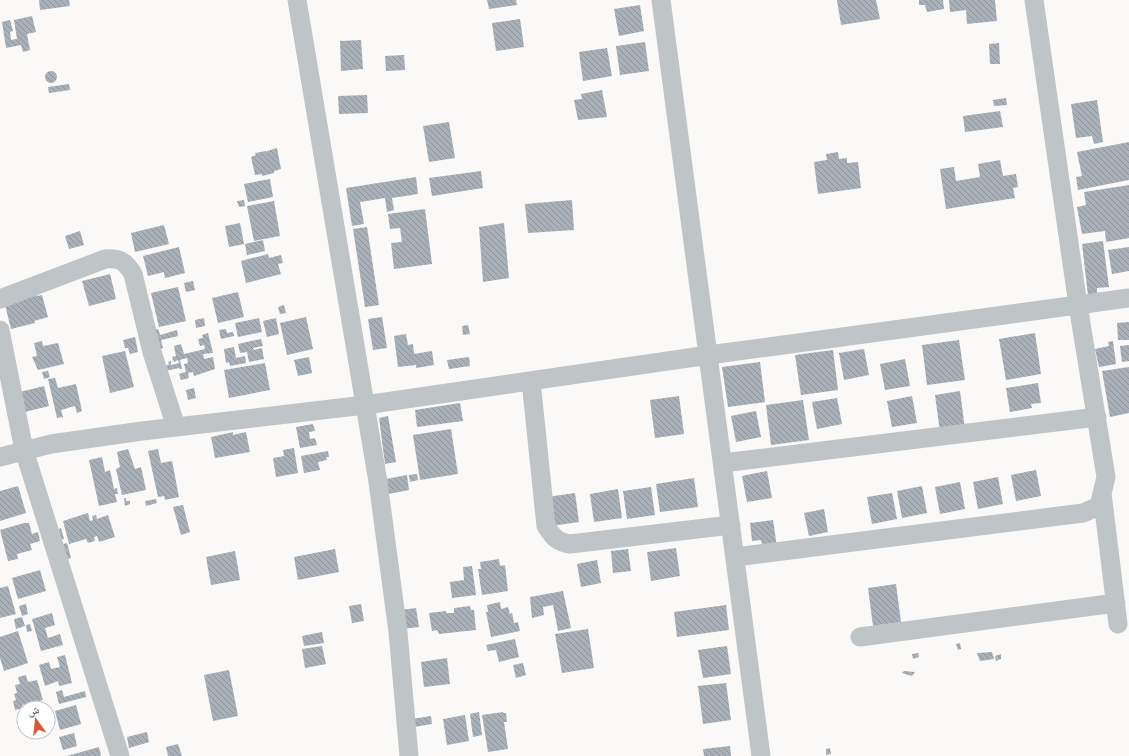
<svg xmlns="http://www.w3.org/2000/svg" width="1129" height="756" font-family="Raleway,'Noto Naskh Arabic',sans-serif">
<defs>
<pattern id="building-back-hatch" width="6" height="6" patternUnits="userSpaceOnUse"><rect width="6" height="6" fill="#a9b0b7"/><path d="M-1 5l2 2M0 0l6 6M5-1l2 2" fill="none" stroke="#8d949a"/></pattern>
</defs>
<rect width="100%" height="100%" fill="#faf9f8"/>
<path fill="url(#building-back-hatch)" d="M39,0h30l1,6 -30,4z
M487,0h29l1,5 -28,4z
M837,0h39l4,19 -39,6z
M919,0h24l1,9 -17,3 -2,-7h-6z
M949,0h46l2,21 -30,3 -1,-14 -16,2z
M640,5l4,26 -25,5 -5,-27z
M32,16l4,16 -9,2 3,16 -7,2 -2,-7 -15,3 -4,-26 8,-2 3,11 -3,1 1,8 6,-1 -3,-19z
M520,19l4,28 -28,4 -4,-28z
M361,40l2,29 -22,2 -1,-30z
M645,42l4,29 -29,4 -4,-29z
M999,43l1,21h-10l-1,-20z
M607,48l5,28 -29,5 -4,-29z
M404,55l1,15 -19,1 -1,-15z
M45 77a6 6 0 1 1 12 0a6 6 0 1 1-12 0Z
M69,84l1,6 -21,3 -1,-6z
M602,90l5,27 -29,3 -4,-20 8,-1 -1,-5z
M367,95l1,18 -29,1 -1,-18z
M1006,98l1,7 -13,1 -1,-6z
M1097,100l6,42 -9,2 -2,-8 -16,2 -5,-34z
M1000,111l3,16 -38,5 -2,-16z
M449,122l6,36 -26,4 -6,-36z
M1129,142v38l-51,10 -2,-13 6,-1 -5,-24z
M277,148l4,21 -7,2v2l-12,3v-2l-7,1 -4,-18 5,-2 -1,-2 11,-2v2l1,-2z
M838,152l1,7 8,-1v5l11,-1 3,26 -43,6 -4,-32 13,-2 -1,-6z
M1000,160l3,16 13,-2 2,13 -5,1 2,10 -69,11 -6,-40 14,-2 2,14 24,-4 -2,-13z
M481,171l2,17 -51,8 -3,-18z
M416,177l2,17 -26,4 2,12 -7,2 -2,-14 -25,4 4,22 -12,2 -6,-38z
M270,179l3,18 -25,5 -4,-18z
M1129,185v53l-23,4 -1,-11 -23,3 -5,-27 9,-2 -2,-13z
M244,200l1,6 -6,1 -2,-6z
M572,200l2,30 -46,3 -3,-29z
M274,201l6,35 -26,5 -7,-35z
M425,209l7,55 -38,5 -3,-26 11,-1 -2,-14 -10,1 -2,-15z
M240,223l4,21 -15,3 -4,-21z
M504,223l5,55 -26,4 -4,-55z
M164,225l5,19 -34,8 -4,-19z
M367,227l12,78 -14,2 -12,-78z
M80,231l4,14 -15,4 -4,-13z
M263,240l2,11 -18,4 -2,-11z
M1103,241l6,46 -12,1v6l-9,1 -6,-51z
M179,247l6,26 -20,5 -1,-6 -16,4 -5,-20z
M1129,247v24l-17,3 -4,-24z
M268,254l1,4 12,-3 2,8 -5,1 3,10 -35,9 -5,-22z
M110,274l6,25 -27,7 -7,-25z
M193,281l2,9 -9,2 -2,-9z
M178,287l8,34 -27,6 -8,-34z
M35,290l2,6 5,-1 6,22 -14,4 1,2 -24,6 -6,-24z
M238,292l6,25 -26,6 -6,-25z
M284,305l2,8 -6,1 -2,-7z
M306,317l7,32 -26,6 -7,-32z
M382,317l5,31 -14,2 -5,-31z
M204,318l1,8 -9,2 -1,-8z
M259,318l3,14 -24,5 -3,-14z
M276,318l3,16 -12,3 -4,-16z
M1129,322v18h-11l-1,-17z
M468,325l2,9 -7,1 -1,-9z
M158,329l2,6 17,-5 1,6 -17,4 2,8 -5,2 -5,-20z
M226,329l1,4 6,-1 1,4 -13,3 -2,-9z
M208,333l5,20 -10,1 1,5 9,-2 2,12 -21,7 -1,-4 -5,1 1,5 -8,2 -2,-6 7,-2 -2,-8 4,-1 -1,-5 -7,2 2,9h-2l-1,-1 -14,3 -1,-5 5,-1 -1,-3 3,-1v4l8,-2 -1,-3 -4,2 -2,-5 4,-1 -2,-10 7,-2 3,10 21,-5 -1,-4 -4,1 -2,-7 5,-1 -1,-3z
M1035,333l6,41 -35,6 -7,-41z
M406,334l2,11 5,-1 1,10 18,-3 2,14 -18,3v-3l-18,2 -4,-31z
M135,337l3,15 -8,2 -2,-6h-3l-2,-8z
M261,339l2,7 -10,2 1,2 8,-2 2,11 -15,3 -2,-10 -7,1 -2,-9z
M959,340l6,40 -38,5 -5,-40z
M42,341l1,5 15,-3 6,21 -26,6 -6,-13 5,-1 -3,-13z
M1113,341l3,23 -17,3 -4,-18 14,-3 -1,-4z
M1129,345v16l-7,1 -2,-16z
M234,347l2,11 9,-2 1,7 -16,3 -1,-4 -3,1 -2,-14z
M864,349l5,26 -25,5 -5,-27z
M833,350l5,40 -37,5 -6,-40z
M125,351l9,36 -24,6 -8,-37z
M309,357l3,16 -14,3 -4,-16z
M469,357l1,9 -21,3 -2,-9z
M905,359l5,27 -25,4 -5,-26z
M760,362l5,40 -37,5 -6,-40z
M265,363l5,27 -41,8 -5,-28z
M1129,367v46l-19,4 -8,-46z
M48,371l2,6 -6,2 -2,-7z
M55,378l3,10 18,-4 6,27 -5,2 -2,-7 -14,4 2,7 -6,1 -9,-39z
M1038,383l3,20 -10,1 1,4 -22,4 -4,-24z
M44,386l5,20 -24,6 -5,-20z
M194,388l2,10 -8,2 -2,-10z
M960,391l5,38 -25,3 -5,-37z
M679,396l5,38 -29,4 -5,-38z
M912,396l5,27 -25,4 -5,-26z
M837,398l5,26 -25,5 -5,-27z
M803,400l6,40 -38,5 -5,-40z
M460,403l3,18 -46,6 -2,-17z
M756,411l5,26 -25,5 -5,-26z
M388,416l8,46 -11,2 -6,-46z
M313,424l2,7 -6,1 1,7 5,-1 2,7 -17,3 -4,-21z
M451,429l7,45 -38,6 -7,-45z
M233,432v3l13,-3 4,20 -35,6 -4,-21z
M294,448l4,25 -22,4 -3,-19 11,-2 -1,-6z
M128,449l7,20 6,-2 5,23 -24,5 -6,-26 4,-2 -3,-15z
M158,449l3,14 11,-2 7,36 -14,3 -1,-4 -6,1 -10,-46z
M328,451l1,6h-3l1,3 -9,2 2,8 -16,3 -3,-17z
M102,457l3,15 5,-2 4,19 3,-1 1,6h-3l2,8 -18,4 -10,-46z
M1036,470l5,26 -25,5 -5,-26z
M767,471l5,27 -25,4 -5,-26z
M417,474l1,6 -8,2 -1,-7z
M407,475l2,15 -21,4 -2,-15z
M998,477l5,27 -25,5 -5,-27z
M694,478l4,29 -38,5 -4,-28z
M960,482l5,27 -25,5 -5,-27z
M18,486l8,27 -26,8v-30z
M922,486l5,27 -25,5 -5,-27z
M651,487l4,28 -28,4 -4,-28z
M618,489l4,29 -28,4 -4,-28z
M575,493l4,29 -28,4 -4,-29z
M892,493l5,26 -25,5 -5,-27z
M124,498h2v3h4v3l-5,2z
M156,499l1,4 -11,3 -1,-5z
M183,505l7,27 -9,3 -8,-28z
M824,509l4,23 -19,4 -5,-23z
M88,513l2,8 3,-1 -1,-4 4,-1 1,4 11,-4 7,22 -16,5 -2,-6 -3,1 1,4 -7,2 -2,-4 -17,5 -6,-23z
M773,520l4,27 -14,1 -2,-8 -9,1 -2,-18z
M24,523h5l3,11 6,-2 2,9 -10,3 2,6 -15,4 1,5 -10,2 -8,-31z
M61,528l3,11 -4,1 -3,-10z
M67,543l4,15 -7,2 -5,-15z
M676,548l4,28 -29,5 -4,-29z
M335,549l4,23 -41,8 -4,-23z
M628,549l3,22 -18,2 -2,-22z
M235,551l5,29 -29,5 -5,-28z
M499,559l1,7 5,-1 3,26 -26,4 -4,-26h3l-1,-7z
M597,560l4,23 -20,4 -4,-23z
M472,566l4,29 -24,3 -2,-16 14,-2 -1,-13z
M40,570l6,21 -28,8 -6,-21z
M896,584l5,38 -28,4 -5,-38z
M8,586l8,28 -16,4v-30z
M563,591l8,37 -13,3 -5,-26 -10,2 1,8 -12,3 -2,-21z
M500,602l1,7 7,-2 2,7 2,-1 2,10 4,-1 2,9 -29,6 -5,-25h2l-1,-7z
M26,604l2,10 -6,2 -3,-10z
M361,604l3,17 -12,2 -3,-17z
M726,605l3,25 -52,7 -3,-25z
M470,606l1,4h3l2,20 -37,4 -2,-4 -5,1 -3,-18 17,-2v2h8v-5z
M416,608l3,19 -17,2 -2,-19z
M52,613l3,12 -10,3 3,10 12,-4 3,11 -22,6 -9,-32z
M22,617l3,9 -9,3 -2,-10z
M30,624l2,7 -5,1 -1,-7z
M588,629l6,39 -32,5 -7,-39z
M18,631l10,32 -24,8 -4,-13v-21z
M322,632l2,11 -20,3 -2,-10z
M515,639l4,18 -20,5 -3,-12 -8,1 -2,-6z
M960,643l1,6 -3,1 -2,-6z
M322,646l4,18 -21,4 -3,-19z
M727,646l4,28 -28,4 -5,-28z
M992,652l2,7 -14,2 -3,-8z
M918,653l1,4 -6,2 -1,-5z
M1001,654v5l-5,2 -1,-5z
M65,655l7,28 -13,3 -1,-5 -13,5 -6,-21 10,-3 2,7 9,-2 -3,-10z
M447,658l3,26 -26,3 -3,-25z
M523,663l3,12 -10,3 -3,-13z
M229,670l9,46 -25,5 -9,-46z
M904,671l11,1 -3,4 -10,-3z
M26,675l2,7 9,-2 6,20 -21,5 1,3 -8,2 -2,-9 3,-1 -2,-6 3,-1 -2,-8 5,-1 -2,-7z
M726,683l5,37 -28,4 -5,-38z
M62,690l2,7 21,-6 1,6 -27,7 -3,-12z
M76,705l5,19 -21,6 -5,-19z
M479,712l3,23 -9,2 -3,-23z
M503,712v1h3l1,9h-3l4,27 -20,3 -6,-37z
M465,715l4,26 -22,4 -4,-26z
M431,716l1,8 -18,3 -2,-8z
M147,732l2,10 -20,6 -2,-11z
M74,733l3,13 -14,4 -4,-13z
M178,744l4,12h-14l-2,-9z
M730,746l1,10h-27l-1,-7z
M99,747l2,9h-34z
M830,748l1,6 -5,1v-6z"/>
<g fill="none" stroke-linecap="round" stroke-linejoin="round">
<path stroke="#bfc4c7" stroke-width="19" d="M297,0l81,482 20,150 11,124
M661,0l100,756
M0,299l105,-40c15,-1 20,2 28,15l19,78 24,75
M0,330l24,120 96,306
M531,381l15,145c7,11 11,16 24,18l161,-19
M0,457l51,-13 91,-13 223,-26 344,-50 420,-57
M723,463l374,-46
M1102,493l16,131
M735,557l348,-44 16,-7 7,-29 -28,-172 -44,-305
M860,637l256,-34"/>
</g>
<g transform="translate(36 720) rotate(345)"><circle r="19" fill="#ffffff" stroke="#c2c8cd"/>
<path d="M0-3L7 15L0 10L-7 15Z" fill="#d95838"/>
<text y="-6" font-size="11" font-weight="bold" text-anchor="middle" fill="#667681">ش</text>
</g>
</svg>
